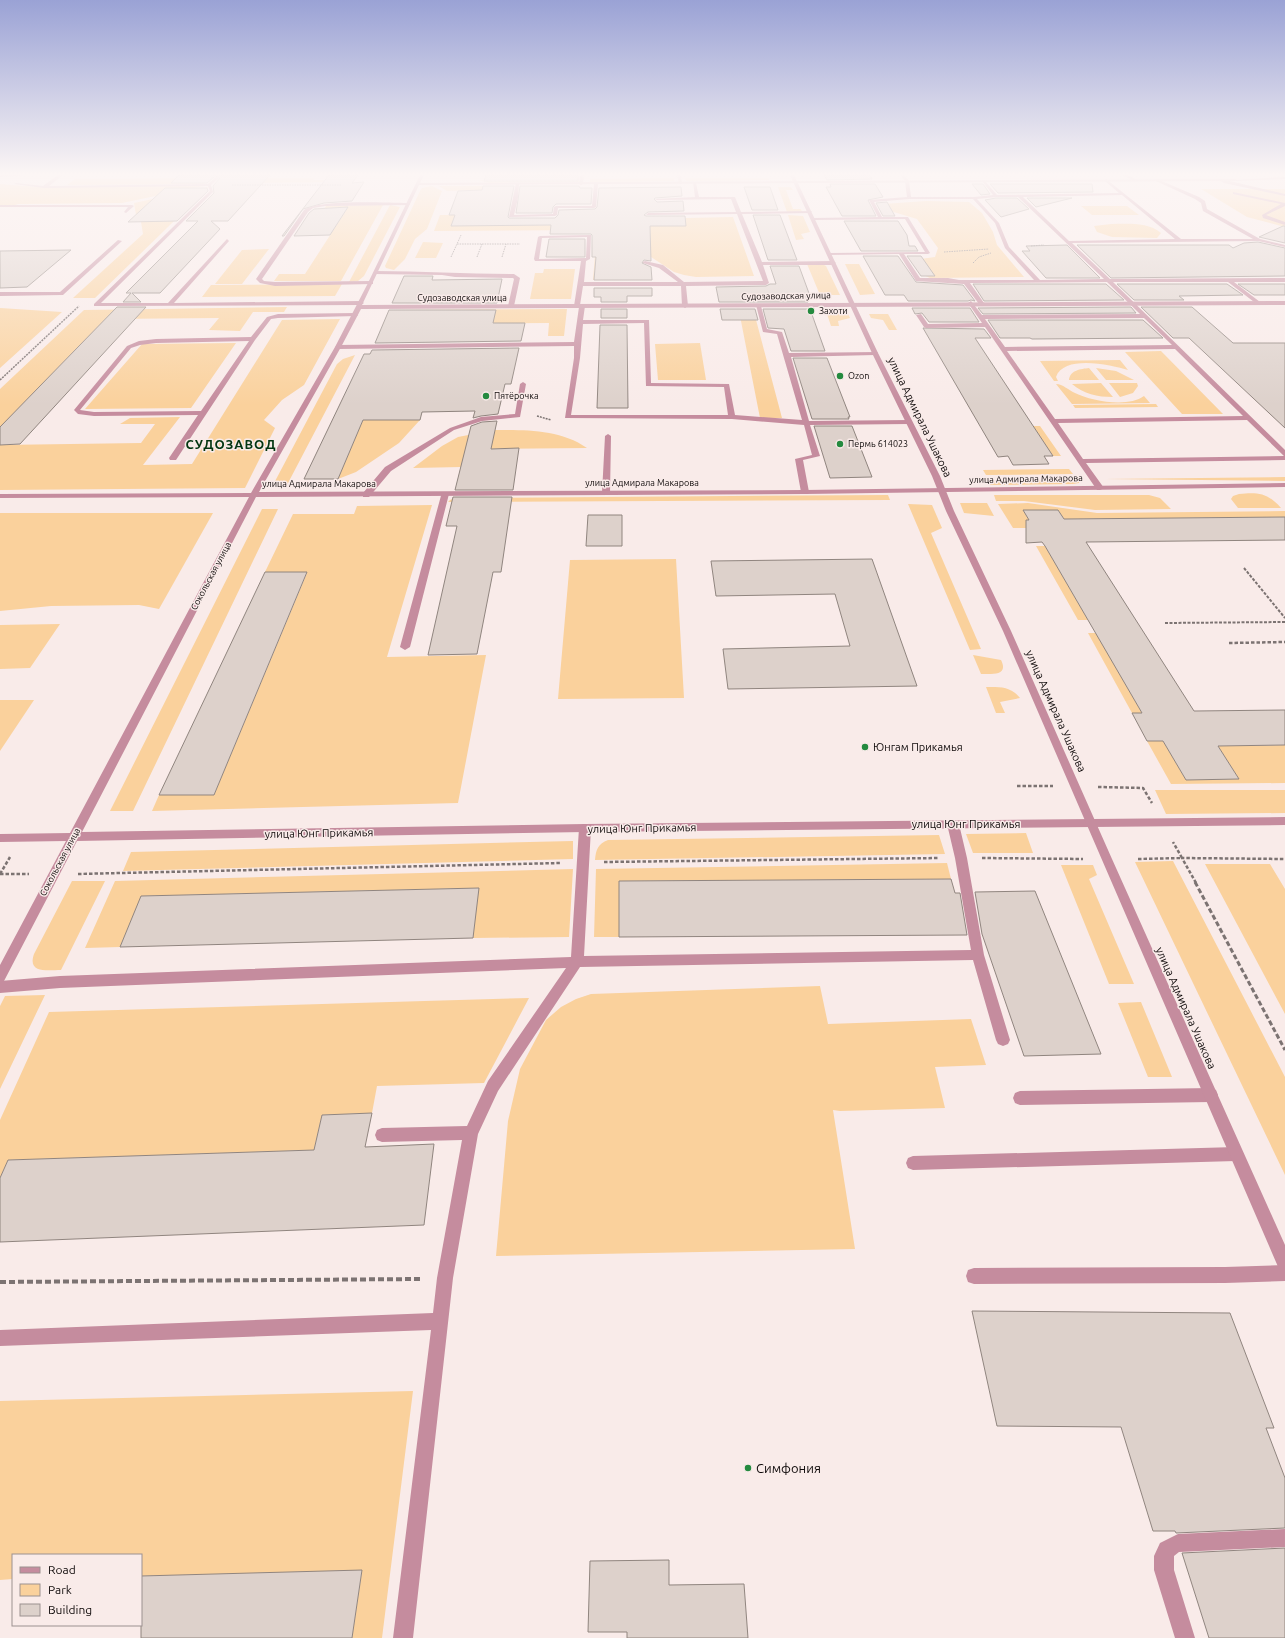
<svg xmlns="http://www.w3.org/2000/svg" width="1285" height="1638" font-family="Ubuntu,sans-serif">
<rect width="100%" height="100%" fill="#f9ebe9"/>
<path fill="#fad19c" d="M209,178l-6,6 -136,1 8,-6z
M237,178h77l-1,2h31l-2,2 -109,1z
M674,178v3l-84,1v-3z
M685,178h83l1,2 -83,1z
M579,179v3l-90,1 -11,-3z
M0,184l37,3 166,-1 -81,17 -104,1 -3,1 -15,1z
M432,186l10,5 -15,38 -12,10 -10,20 -11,11 -8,-2 -1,-2 35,-75 2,-3z
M439,186h75l-9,39 181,1 -1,-8 48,-1 21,59 -58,1 -12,-2 -10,-3 -23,-15 -26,-14 25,36 -57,1 4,-50 -163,1 6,-16h34l7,-25 -34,1z
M209,187l-114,111h-22l70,-64 -2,-12 7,-7h-12l-2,-12z
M778,187h13l2,3h-7l7,19h8l1,3h-15z
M1201,189h84v38l-38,-10z
M926,201l43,1 13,11 11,19 4,13 27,32 -94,1 -9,-4 -8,-14 22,-3 3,-9 -21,-29 -30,-9 -4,-6z
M383,205l-42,76h-67l5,-7h26l42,-65h-23l2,-3z
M390,205l10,2 -36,69 -6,5 -9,1z
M1081,206h46l12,9h-47z
M788,215l15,1 7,16 -9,2 3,5 -8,1z
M1111,224c17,0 37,-2 50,9l-4,5 -45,-1 -15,-5 -3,-6z
M423,242l20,1 -7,15h-21z
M269,249l-27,35h-27l27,-34z
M807,264h15l4,2 14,29h-20z
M845,264h14l16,30 -15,1z
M544,269h31l-4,30h-41l5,-26h8z
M342,284l-7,12 -133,1 9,-12z
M287,307l-3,5h-31l-13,19 -31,-1 10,-12 -113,1 -106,108v-38l84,-79z
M0,308l62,4 -62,56z
M567,309l-3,27h-16l1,-13 -166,1 7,-14z
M827,314h21l2,4 -12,3 1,5h-8z
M869,314h19l9,16h-8l-6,-10 -12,-2z
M740,316h15l27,102h-22z
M340,319l-36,66 -22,15 -18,20 11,8 -30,60 -245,2v-45l141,-2 14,-19h-35l10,-6 50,-1 -37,48 49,-1 90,-144z
M236,343l-45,65 -106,1 57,-65z
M700,343l6,37h-48l-3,-36z
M1161,351l62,63h-41l-57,-62z
M391,354l5,66h24l-21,23 -43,29 -18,7z
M355,355l-68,130h-14l64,-121 6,-5z
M1120,360l8,10c-16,-5 -64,-16 -72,7l2,4h-4l-14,-20z
M1089,368l10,12h-30c1,-10 12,-11 20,-12z
M1096,368l20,3 18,9h-28z
M1101,383l12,14c-16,0 -29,-3 -41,-13z
M1109,383h28l1,3 -5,7 -13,4z
M1056,384c7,0 12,6 19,9 16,8 53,15 69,3l6,7 -78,1z
M1156,404l2,3 -83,1 -2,-3z
M1033,426h7l21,30h-8z
M494,430c31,0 66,-1 93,18l-121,1 -5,18 -48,1 29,-22 16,-9z
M1069,469l4,5 -87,1 -3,-5z
M1285,477v4l-180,-2z
M1080,479l-1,4 -6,1 -85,1 -2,-3z
M1239,494c19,-2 29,-1 42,14h-43l-7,-9 2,-3z
M888,495l2,5 -442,2 2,-2 5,-2z
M994,495h155l11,3 11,11 -76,1 -71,-9h-28z
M960,503h27l7,13 -30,-3z
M1028,503l69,10 188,-2v11l-5,-5 -216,2 -6,-9h-34l10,18h-21l-15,-24z
M908,504l24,1 10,23 -11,5 50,116 -11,1z
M432,505l-45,152 99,-2 -28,148 -306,8 7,-16h55l93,-222 -42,-1 28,-58h61l3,-8z
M262,509h16l-145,302h-23z
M0,513h213l-54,96 -20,-4 -88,1 -51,5z
M1036,546h9l43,74h-10z
M676,559l8,139 -126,1 12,-139z
M60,624l-30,44 -30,1v-44z
M1088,633h8l46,80h-10z
M973,655l28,5c8,16 -9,14 -20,14z
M986,687c13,0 25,-1 34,11l-20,4 5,11h-9z
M0,700h34l-34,51z
M1147,741h16l23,39 53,-1 -21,-33 67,-1v38l-114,1z
M1285,790v23l-119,1 -11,-24z
M1026,833l7,20h-60l-7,-19z
M939,835l6,19 -350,6c1,-11 3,-16 13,-20z
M573,841v18l-450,12 8,-19z
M1173,861l112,216v98l-150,-313z
M947,863l4,16 -332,2v56h-25l2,-68z
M1205,864h65l15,25v125z
M1061,865h32l4,10 -8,4 45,105h-25z
M573,869l-4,68 -96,1 5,-50 -336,8 -22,51 -35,1 30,-67z
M72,881h33l-44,89c-13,0 -34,4 -27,-16z
M820,986l8,38 143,-5 15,46 -51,2 10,41 -105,3 -7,-1 22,139 -359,7 12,-135 12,-52 26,-49 15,-13 15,-8 15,-5z
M45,995l-45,94v-83l5,-10z
M529,998l-45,85 -107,3 -5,27 -50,2 -8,35 -306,10 -8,18v-58l49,-108z
M1141,1002l31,75h-24l-30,-74z
M413,1391l-31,247h-30l10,-67 -221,5v-21h-128v24l-13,1v-179z"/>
<path fill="#ddd1cb" stroke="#90857f" d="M179,175h91l-42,46h-17l9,8 -60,64h-28l9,9h-18l8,-9h-5l72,-72h-12l28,-28 -1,-7 7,-8 -5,-2 -8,7h-36z
M329,175h29l-6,8 12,-1 -12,19 -28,2 -21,6 -19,27h-2z
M486,175h92v6h-94z
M824,175h46l2,4 -45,1z
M830,184h45l8,13 -15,3 8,16h-34l-16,-29h5z
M972,184h11l7,10 -9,1z
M990,184h102l1,8 -95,1z
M483,186h31l-6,31 1,1h46l3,-3 1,-5 36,-1 2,-2 2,-19 82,-1 1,9 -27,2 -1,1 3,3 26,-1 1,10 -36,1 -4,3 2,1h39l1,10h-36l1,35 -7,-1 -2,3 9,4 1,13h-58l2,-23h-4v-22l-1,-1h-41l1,-9 -100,1 4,-11h-6l9,-24 24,-1z
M520,186h59l1,2h12l-1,16h-35l-3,3 -1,6h-36z
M744,187h26l8,23h-26z
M165,188h42l1,3 -31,30 -49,1z
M996,198h21l12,11 -28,8 -16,-17z
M1027,198h45l-36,9z
M887,202l8,14h-12l-7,-13z
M348,207l-18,28 -36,1 15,-23 5,-4z
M753,215h27l17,45h-29z
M844,221h54l9,14 2,11h6l3,5h-57z
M1283,226h2v17l-26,-6z
M549,239h36v18h-39z
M1258,242l27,6v28l-174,2 -34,-33h152l4,3 11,-5z
M1067,245l33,33h-54l-24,-27h8l-4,-5z
M71,250l-44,37 -27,1v-37z
M863,256h35l18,26 47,3 12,16 -4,-1 -3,1h-60l-4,-6h-19z
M907,256h14l14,20h-14z
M770,266h29l11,30h-4l2,6h-89l-3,-15 50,-1 4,-2h6z
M404,276h29l-1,4 70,-1 -5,24h-105z
M973,284h133l18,16 -140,1z
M1117,284h110l16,11 -64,1 5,4h-50z
M1238,284h47v11h-31z
M594,288h58v8h-25v6h-26v-5h-7z
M117,307h29l-126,137 -20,1v-18z
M1131,307l5,6 -153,1 -5,-6z
M1141,307h51l41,36h52v85l-96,-90h-16z
M912,308h58l9,14h-50l-7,-9 -7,1z
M601,309h26v9h-26z
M720,309h35l3,11h-36z
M763,309h47l15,42h-34l-7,-22 -16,-1z
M389,310h107l-3,13h32l-4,18 -146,2z
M988,320h155l20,18 -131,1 -2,-1h-30z
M600,325h27l1,83h-31z
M923,328l61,1 7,9h-16l78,118h-9l5,8 -36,1 -5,-9 -10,1z
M519,348l-8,36h-6l-7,30 -17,2 -8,2 2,-7 -53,1 -2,8h-57l-25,59h-34l60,-125h6l2,-4z
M793,358h34l23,59h-2l1,2h-37z
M497,421l-6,28 28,-1 -6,42h-58l16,-64 11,-4z
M814,426h38l20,51 -42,1z
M453,497h59l-11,75h-8l-16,82 -49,1 29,-129h-11z
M1023,510h35l6,9 221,-2v23l-199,2 108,169 91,-1v35l-67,1 21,33 -53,1 -23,-39h-16l-15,-28h10l-97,-167 -3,-4 -16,1v-23h3z
M588,515h34v31h-36z
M872,559l45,127 -189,3 -5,-40 127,-3 -15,-52 -119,2 -5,-35z
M265,572h42l-93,223h-55z
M951,879l4,14h5l7,42 -348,2v-56z
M479,888l-6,50 -353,9 21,-51z
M1035,891l66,163 -77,2 -42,-122 -7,-42z
M372,1113l-7,34 69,-3 -10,81 -424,17v-64l8,-18 306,-10 8,-35z
M972,1311l258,2 44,115h-8l19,50v50l-109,5 -1,-2h-22l-32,-104 -124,-1z
M1285,1548v90h-76l-27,-85z
M669,1560v25l75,-1 4,54h-121v-6h-39l2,-71z
M362,1570l-10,68h-211v-62z"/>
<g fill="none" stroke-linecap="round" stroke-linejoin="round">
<path stroke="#7c7372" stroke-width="1" stroke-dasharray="1.5 1" stroke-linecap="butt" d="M232,185h109
M461,235l-4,9h63
M1031,246l13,-1
M944,252l45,-3
M451,257l6,-13
M477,257l5,-13
M502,257l4,-13
M973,263l6,-6 12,-4"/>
<path stroke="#7c7372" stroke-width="1.5" stroke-dasharray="2 1" stroke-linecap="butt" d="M0,380l79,-74
M537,416l14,4"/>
<path stroke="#7c7372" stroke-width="2" stroke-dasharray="3 1.5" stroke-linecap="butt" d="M1244,568l41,50
M1165,623l120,-1"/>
<path stroke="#7c7372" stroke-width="2.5" stroke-dasharray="3.5 2" stroke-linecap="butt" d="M1229,643l56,-1
M1017,786h36
M1098,787l45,1 9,15
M982,858l101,1
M1138,859l44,-1 -9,-16
M604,862l335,-4
M0,874h29
M0,874l10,-17
M78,874l483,-11
M1196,883l-14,-25 103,1"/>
<path stroke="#7c7372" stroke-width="3" stroke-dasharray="5 2.5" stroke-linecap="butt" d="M1195,882l90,168"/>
<path stroke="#7c7372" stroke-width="4" stroke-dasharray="6 3" stroke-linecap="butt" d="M0,1282l421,-3"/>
<path fill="#c58c9e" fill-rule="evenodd" d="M0,175h31l-31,2z
M58,175h5l-14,11 159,-2 8,-7 3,1 -8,7 2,7 -112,111h67l59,-64 2,2 -55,62 187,-2 3,2 -3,2 -267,1v-2l116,-113 -2,-5 -164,2 -30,-4 2,-1 27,3z
M580,175h4l-1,9 -2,1 -2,-1z
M677,175h4l1,9 -3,-1z
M900,175h4l5,6 2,16h63l19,-2 -11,-14 2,-1 13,15 122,-2 -14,-12 1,-2 75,60h72l-50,-28 -2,-8 -6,-4 -39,-18 1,-2 42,18 6,4 2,8 53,30 25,6v2l-27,-6 -186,2 38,36 175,-1v4h-51l26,20 1,1 -3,2 -30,-23h-115l172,168v10l-199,3 18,25 -4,2h-3l-112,-163 -59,1 -2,-1 -8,-12 5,-1 7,10 54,-1 -14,-20 3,-2 11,14 158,-1 -33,-32 -137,1 14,20 -3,2 -2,-1 -15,-20 -48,-3 -17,-27 -71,1 2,-2 95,-1 -20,-33 -92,1 -2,-1 2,-1 65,-1 -9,-17 38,-3 -2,-16zM1122,195l53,44 -106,2 -46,-44zM996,197h22l86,82 -64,1 -31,-33 -10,-24 -22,-24zM909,199h64l22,24 10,25 29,32h-75l-11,-2h-28l-16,-24h24l2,-1 -22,-36h-26l-8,-15zM1144,318l28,27 -167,2 -20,-28zM1175,349l68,67 -188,3 -48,-68zM1247,420l37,36 -201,3 -25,-36z
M1122,175h6l9,5 -3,1z
M1285,177v2l-50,2 -2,-1z
M1221,179l64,15v2l-61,-13 -5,-3z
M693,182l3,1 3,14h36l6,15 71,-1 -2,2 -68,1 20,48 71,-1 3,2 -3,2h-70l6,18 -3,2 -80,1 2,20 -3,2 -3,-2 -1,-20h-98l-3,19 5,1 -2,14h66l2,63 78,1 6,31 67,5 -25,-86 -14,-2 -7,-27 5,1 6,23 15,3 7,21 88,-1 1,1 -3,2 -84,2 18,64 100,-1 3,2 -3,2 -99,1 10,31 -17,4 6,32 -1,2h-6l-1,-2 -6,-33 17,-4 -8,-30 -72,-6 -167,-1 9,-60v-12l-236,3 -3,-2 3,-2 236,-3 5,-35 -5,-1 7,-45h-46l-1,-2 4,-22 2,-1 51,-1 -1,24 -4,2 -2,21h94l-19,-14 -16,-5v-1l2,-1 18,4 21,17 79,-1 -26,-67 -91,1 2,-2 88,-1 -5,-13 -74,1 -2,-1 40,-2zM587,237l-1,21 -47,1 3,-21zM644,323l2,63 78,1 4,28h-157l9,-57 3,-34z
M516,183l3,1 -1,14 -4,17 39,-1 1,-7 2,-1h36l2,-22 2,-1 2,1 -2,23 -2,1h-36l-1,7 -2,1 -46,1z
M1233,192l52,11v3l-19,9 19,7v3l-22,-7 -1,-3 19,-11 -48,-10z
M408,203l2,2 -85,1 -12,2 -5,4 -46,67 2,2 11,1 96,-1 2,1v2l-98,2 -15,-3 -4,-4 48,-69c17,-11 81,-7 104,-7z
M0,205h132l2,1 -8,7 -2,-1 4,-5h-128z
M118,240l4,1 -59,54 -63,1v-4h60z
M376,271c46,0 92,3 138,3l6,4 -6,28 -3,2 -3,-2 6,-27 -1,-1 -58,-1 -13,-2 -68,-1 -1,-1z
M355,313l3,2 -1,1 -79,2 -7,1 -16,21 -79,120h-6l-1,-2 29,-43 -104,1 -16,-2 -4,-4 53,-64 12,-5 17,-2 95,-2 16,-20 11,-3zM249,341l-48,70 -107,1 -14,-2 51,-62 9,-3 16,-2z
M523,382l3,2 -6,33 -38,4 -28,9 -63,41 -22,26h-6v-4l22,-26 65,-39 31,-11 34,-3 5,-30z
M608,434l3,2 -1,57 -4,2 -4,-2 3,-57z
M442,492h6l1,2 -39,153 -5,3 -5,-3z
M953,820l4,1 2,3 8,34 17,97 26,85 -2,4 -5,2 -5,-2 -2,-4 -23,-80 -393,7 -82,124 -20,43 -25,144 -40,360h-20l38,-308 -431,16v-16l433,-17 4,-35 25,-138 -80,2 -5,-2 -2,-5 2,-5 5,-2 85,-2 21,-45 78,-113 -506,20 -60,5v-12l60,-5 511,-19 8,-129 2,-3 4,-1 4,1 2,3 -7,128 387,-6 -16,-92 -8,-34 2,-3z
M1211,1088l5,2 2,5 -2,5 -5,2 -191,3 -5,-2 -2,-5 2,-5 5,-2z
M1236,1147l5,2 2,5 -2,5 -5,2 -323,9 -5,-2 -2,-5 2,-5 5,-2z
M1285,1265v16l-60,2 -251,1 -6,-2 -2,-6 2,-6 6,-2 251,-1z
M1285,1529v18l-106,5 -5,4v14l21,68h-20l-21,-68v-14l6,-13 18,-9z"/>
<path fill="#c58c9e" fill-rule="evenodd" d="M420,175h4l-4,8 815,-4 2,1 -2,1 -816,4 -57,120 923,-4v4l-924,4 -20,38 -82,145 546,-2 480,-7v4l-480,7 -549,3 -174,335 503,-8 700,-7v8l-700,7 -508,9 -73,140 -4,2v-18l66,-124 -66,1v-8l70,-1 179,-336 -249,1v-4l251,-1 84,-146 33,-64z"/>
<path fill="#c58c9e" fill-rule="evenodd" d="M790,175h4l84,178 62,123 14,35 57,120 101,228 173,386v26l-6,-2 -276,-638 -57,-120 -14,-35 -60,-123z"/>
</g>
<linearGradient id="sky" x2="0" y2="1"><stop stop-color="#9aa2d5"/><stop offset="0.43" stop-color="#fcf6f5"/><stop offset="1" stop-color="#fcf6f5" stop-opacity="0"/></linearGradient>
<rect width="1285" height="405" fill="url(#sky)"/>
<g fill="#248a3f" stroke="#f9ebe9" stroke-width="1.5">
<circle cx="811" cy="311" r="4"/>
<circle cx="840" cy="376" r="4"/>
<circle cx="486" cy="396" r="4"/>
<circle cx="840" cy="444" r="4"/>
<circle cx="865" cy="747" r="4"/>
<circle cx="748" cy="1468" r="4"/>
</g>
<g text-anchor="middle" stroke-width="3" stroke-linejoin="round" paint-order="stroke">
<g font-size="9" fill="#0f0a0a" stroke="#f9ebe9">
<text transform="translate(786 296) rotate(-1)" y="3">Судозаводская улица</text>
<text x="462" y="301">Судозаводская улица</text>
<text transform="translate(1026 479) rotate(-1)" y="3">улица Адмирала Макарова</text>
<text x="642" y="486">улица Адмирала Макарова</text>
<text x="319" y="487">улица Адмирала Макарова</text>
<text transform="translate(211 576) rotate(-62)" y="3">Сокольская улица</text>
<text transform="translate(60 862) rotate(-62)" y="3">Сокольская улица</text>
</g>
<g font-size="9" fill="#0f0a0a" stroke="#f9ebe9" text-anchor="start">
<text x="819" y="314">Захоти</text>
<text x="848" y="379">Ozon</text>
<text x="494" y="399">Пятёрочка</text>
<text x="848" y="447">Пермь 614023</text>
</g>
<g font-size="11" fill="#0f0a0a" stroke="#f9ebe9">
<text transform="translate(920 417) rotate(64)" y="4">улица Адмирала Ушакова</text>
<text transform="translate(1056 711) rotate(66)" y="4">улица Адмирала Ушакова</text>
<text x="966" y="828">улица Юнг Прикамья</text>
<text transform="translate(642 828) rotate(-1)" y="4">улица Юнг Прикамья</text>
<text transform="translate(319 833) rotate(-1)" y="4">улица Юнг Прикамья</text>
<text transform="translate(1186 1008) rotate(66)" y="4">улица Адмирала Ушакова</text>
</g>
<g font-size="11" fill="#0f0a0a" stroke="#f9ebe9" text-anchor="start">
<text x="873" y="751">Юнгам Прикамья</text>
</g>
<g font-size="13" font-weight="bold" letter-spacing="1" fill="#033511" stroke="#f9ebe9">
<text x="231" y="449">СУДОЗАВОД</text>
</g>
<g font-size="13" fill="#0f0a0a" stroke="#f9ebe9" text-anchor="start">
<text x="756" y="1473">Симфония</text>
</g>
</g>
<rect x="12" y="1554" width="130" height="72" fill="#f9ebe9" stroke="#9b9190"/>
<rect x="20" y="1567" width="20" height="6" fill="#c58c9e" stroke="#9b9190"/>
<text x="48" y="1574" font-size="12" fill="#0f0a0a">Road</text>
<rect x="20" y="1584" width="20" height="12" fill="#fad19c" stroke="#9b9190"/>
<text x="48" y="1594" font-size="12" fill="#0f0a0a">Park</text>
<rect x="20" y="1604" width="20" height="12" fill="#ddd1cb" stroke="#9b9190"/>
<text x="48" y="1614" font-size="12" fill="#0f0a0a">Building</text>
</svg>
